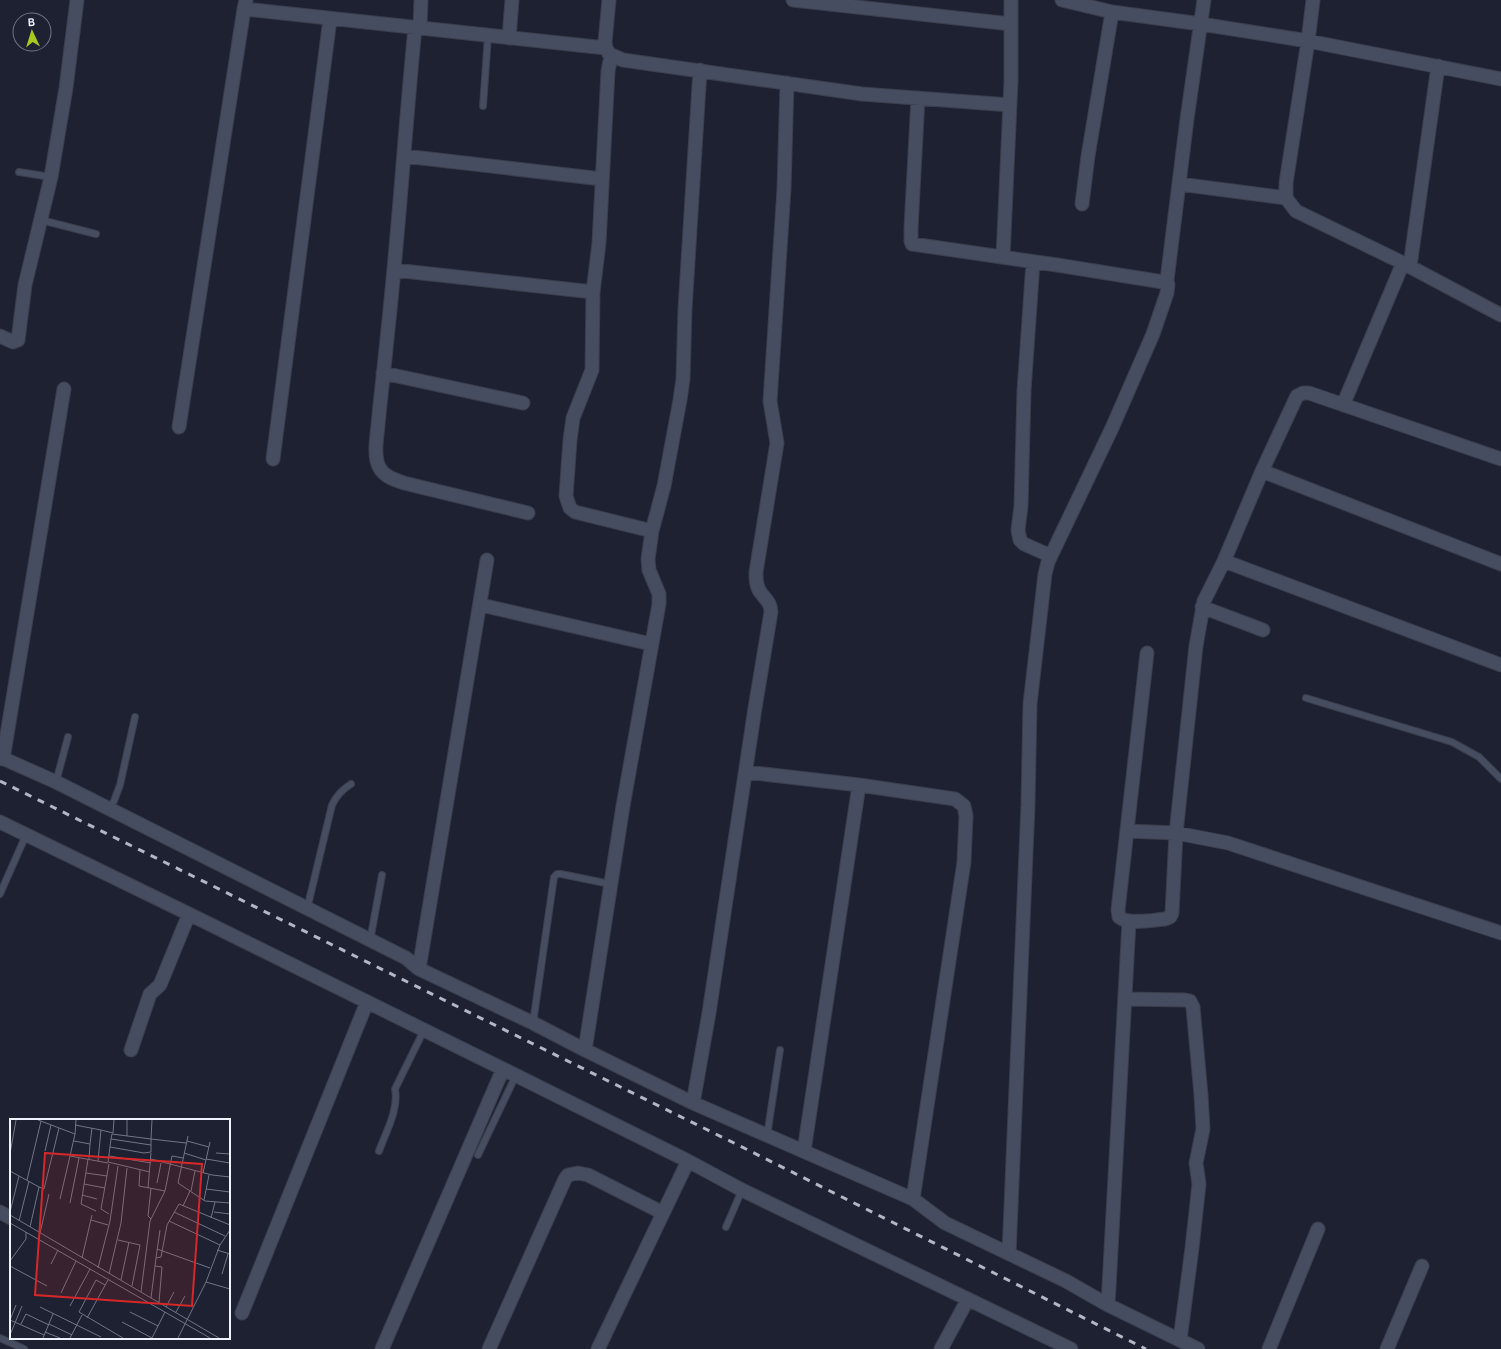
<svg xmlns="http://www.w3.org/2000/svg" width="1501" height="1349" font-family="Quicksand,sans-serif">
<rect width="100%" height="100%" fill="#1d2132"/>
<g fill="none" stroke-linecap="round" stroke-linejoin="round">
<defs>
<path id="service" d="M483,106l5,-70
M19,172l32,5
M41,220l55,14
M1306,698l146,44 27,15 22,22
M56,782l12,-45
M109,809l5,-8 6,-16 15,-68
M0,894l26,-59
M307,909l25,-104c5,-10 10,-15 19,-21
M370,941l12,-66
M533,1023l21,-146 3,-3h4l49,10
M767,1136l13,-86
M379,1151c7,-19 20,-42 16,-62l29,-59
M478,1155l38,-80
M726,1227l16,-37
M0,1338l24,11"/>
<path id="minor" d="M246,0l-2,9 362,39
M609,0l-4,42 1,6 3,6 14,6 239,34 148,11
M793,0l218,24
M1062,0l50,12 89,12 107,17 193,38
M1313,0l-5,41 -22,142v15l10,13 107,52 98,52
M415,28c-10,100 -16,201 -27,301 -3,32 -7,64 -10,96 -1,12 -4,25 -1,36 3,14 15,18 27,22l124,30
M420,28l1,-28
M509,38l3,-38
M613,56l-3,5 -2,10 -9,172 -6,49 -1,78 -19,48 -3,22 -4,56 4,12 5,4 77,19
M918,98l-7,130v13l1,3 145,21 106,17 4,-2 20,-161 17,-119
M404,156l198,23
M1179,184l107,14
M1082,204l6,-48 24,-144
M1003,257l8,-176v-81
M1033,262l-9,129 -3,115 -3,24 2,10 4,4 27,12
M1410,266l28,-200
M394,270l199,22
M0,336l13,6 5,-2 7,-55 26,-108 15,-89 11,-88
M383,373l140,30
M1343,405l60,-142
M179,427l65,-418
M273,459l57,-440
M1262,471l239,93
M1224,561l277,104
M481,605l170,39
M1202,607l61,23
M1147,653l-29,257 1,7c9,8 34,3 46,2l5,-2 2,-4 4,-80 20,-187 8,-45 20,-40 38,-90 35,-75 6,-3h6l192,66
M0,757l56,25 350,176 13,11 114,54 52,27 108,53 220,96 32,24 121,58 42,24 90,44
M3,759l61,-370
M746,772l113,13 96,14 9,7 2,10 -2,46 -51,337
M0,822l189,92 314,155 185,92 54,29 329,159
M1127,831l49,2 52,10 273,90
M419,969l68,-409
M1126,999l59,1 5,1 3,6 8,88 2,34 -7,34 3,21 -7,64 -12,92
M131,1050l19,-56 10,-9 29,-71
M585,1050l38,-244 36,-202v-10l-10,-24 -1,-11 4,-28 12,-45 16,-86 3,-21 2,-70 15,-239
M693,1103l16,-90 46,-305 16,-96c0,-9 -5,-12 -10,-19 -5,-6 -5,-14 -5,-21l21,-129 -7,-42 14,-212 3,-106
M804,1151l55,-366
M0,1212l11,6
M1009,1254l19,-449 2,-101 15,-130 3,-12 64,-134 41,-94 14,-41 1,-9 -2,-3
M1108,1305l21,-383
M242,1313l125,-311
M382,1349l121,-280
M489,1349l76,-170 3,-4 10,-2 10,2 75,38
M598,1349l90,-188
M941,1349l27,-50
M1269,1349l49,-120
M1387,1349l35,-83"/>
</defs>
<use href="#service" stroke="#3a3e4c" stroke-width="8"/>
<use href="#minor" stroke="#3a3e4c" stroke-width="15"/>
<use href="#service" stroke="#474d60" stroke-width="6"/>
<use href="#minor" stroke="#474d60" stroke-width="13"/>
<path stroke="#b3b7c4" stroke-width="3" stroke-dasharray="7 7" stroke-linecap="butt" d="M0,781l734,362 412,206"/>
</g>
<g transform="translate(10 1119)">
<rect width="220" height="220" fill="#1d2132"/>
<path fill="none" stroke="#717584" stroke-width="1" d="M28,1l37,14 -5,22 38,7M65,6l26,5 -3,31M91,11l12,3 1,-13M65,15l1,-14M117,17v-16M178,17l-10,47 27,18 25,2M101,20l1,-5 39,5 1,-19M64,22l16,3 2,-16M177,22l22,6M100,28l34,6 7,-1v-13l35,4M35,32l6,-26M174,34l22,7M206,34l14,1M0,35l6,-34M99,37l42,7M78,40l-7,45 15,7M79,40l1,-15M141,40l61,16 18,2M196,40l24,4M99,45l-8,45 8,5M130,51l-1,16 26,5 7,-35 11,2M0,52l29,16 -9,40M140,53l-42,-10 3,-23 40,6M76,54l21,3M193,54l7,-31M17,61l14,-59M147,64l4,-20M74,65l21,4M29,68l5,2 15,-61M138,69l3,-35M196,70l24,3M181,72l4,-20M72,76l15,4M50,80l10,-43M194,81l5,-25M60,84l9,-45M173,87l7,-15M0,93l9,-36M164,93l51,24M204,93l16,2M0,96l209,123M201,99l4,-16M141,100l-3,-3 3,-28M81,101l17,5M9,102l10,-40M159,102l51,24M0,104l200,115M150,111l-4,28 5,-1 6,-32 12,-21 51,21M30,114l9,-39M108,121l22,5 -8,41M147,130l53,19M207,131l13,4M72,139l10,-43M0,142l16,-22v-7M41,145l7,-14M0,147l37,20M145,147l7,1 -3,35M88,149l12,-47 8,-55M99,155l12,-51 6,-55M212,155l6,-20M111,161l8,-38M196,163l24,7M95,166l-9,-5 -17,32 44,26M131,173l9,-71 15,-30M51,174l15,-32M141,179l5,-40M6,186l-6,15 34,15M60,187l20,-37M30,188l61,30M156,188l8,-15M120,193l28,14M166,193l9,-16M77,199l21,-38M112,203l30,16M11,205l5,-10 23,11M39,205l23,11M35,213l15,6M0,216l12,-29M33,219l10,-24M60,219l12,-23M142,219l13,-26M168,219l28,-56 14,-37 10,-15"/>
<path fill="#d62828" fill-opacity="0.15" stroke="#d62828" stroke-width="2" d="M35,34l157,11 -10,142 -157,-11z"/>
<rect width="220" height="220" fill="none" stroke="#eff3ff" stroke-width="2"/>
</g>
<g transform="translate(32 32) rotate(356)"><circle r="19" fill="#1d2132" stroke="#717584"/>
<path d="M0-3L7 15L0 10L-7 15Z" fill="#a7c81f"/>
<text y="-6" font-size="11" font-weight="bold" text-anchor="middle" fill="#eff3ff">B</text>
</g>
</svg>
